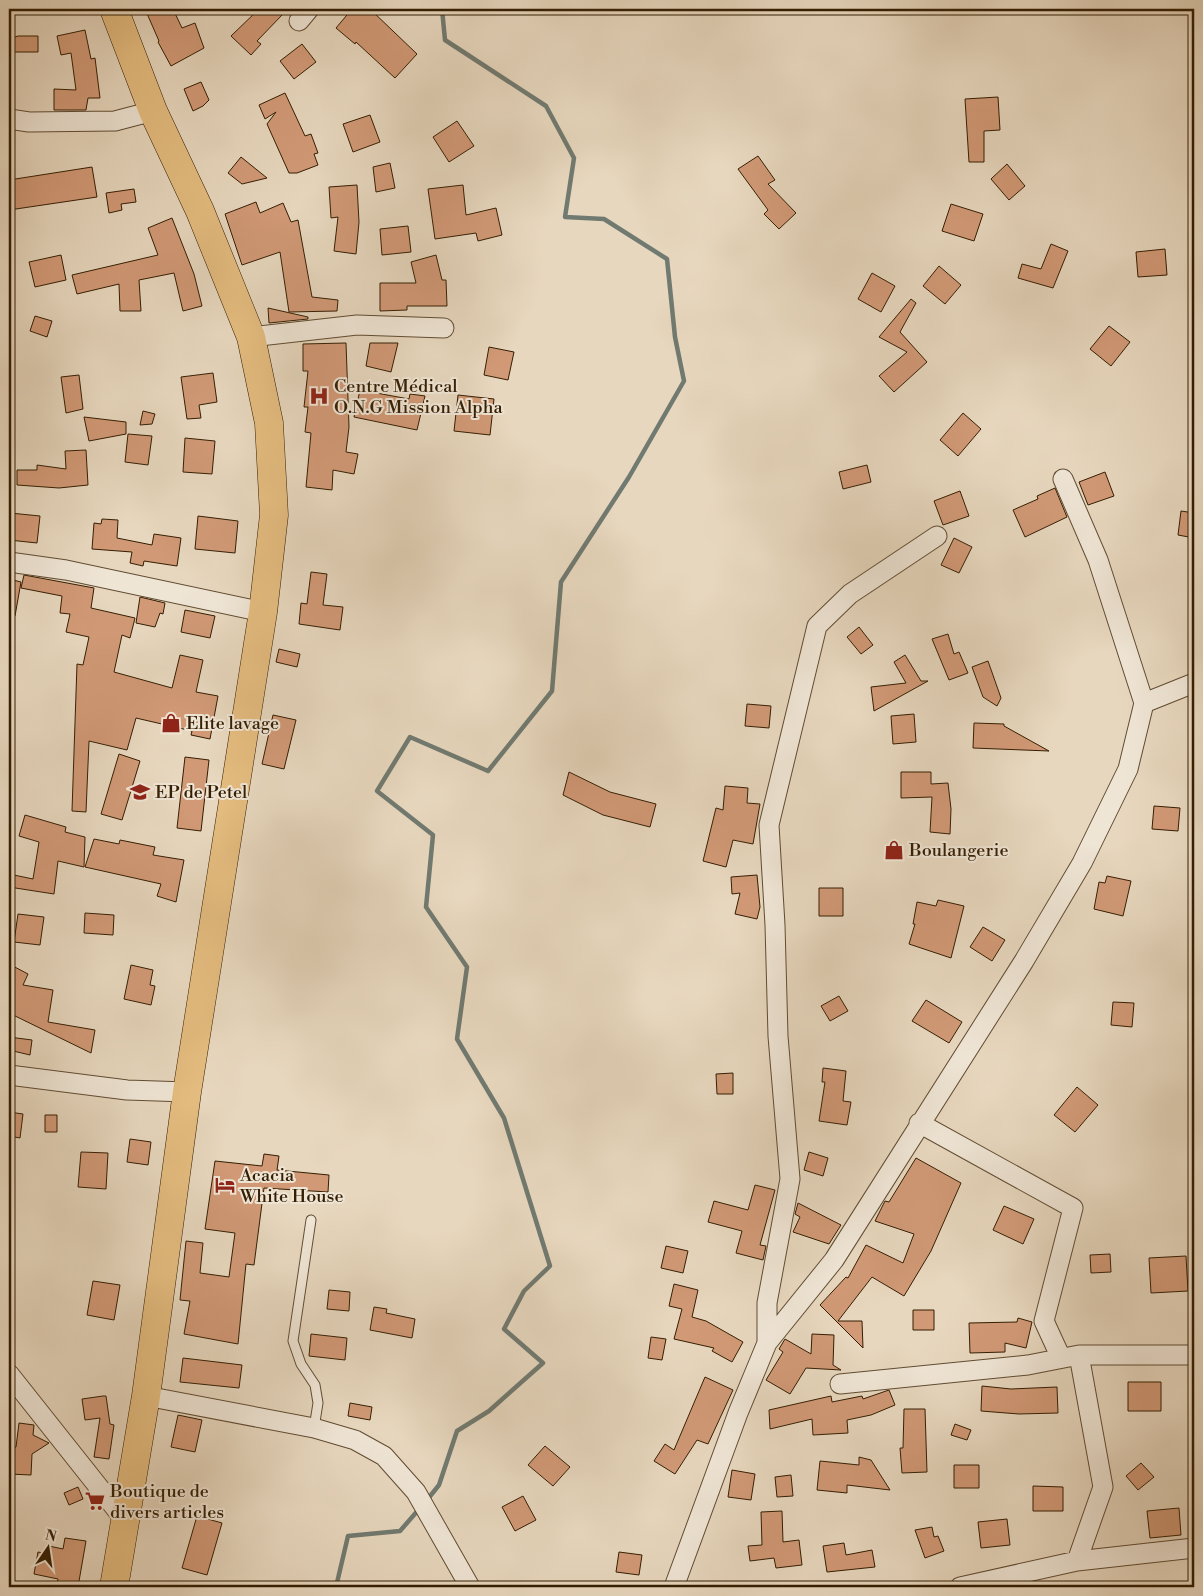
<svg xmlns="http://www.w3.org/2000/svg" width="1203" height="1596" font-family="'Libre Bodoni',serif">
<rect width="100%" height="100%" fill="#e7d7be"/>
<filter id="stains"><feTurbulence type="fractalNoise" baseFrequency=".004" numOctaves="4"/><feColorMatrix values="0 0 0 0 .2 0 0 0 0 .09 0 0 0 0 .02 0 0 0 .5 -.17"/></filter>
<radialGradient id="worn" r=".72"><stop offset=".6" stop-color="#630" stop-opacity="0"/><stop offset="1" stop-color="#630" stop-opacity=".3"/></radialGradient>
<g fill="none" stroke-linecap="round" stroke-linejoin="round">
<path stroke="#717a70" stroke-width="4.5" d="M427,1500l12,-15 18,-54 32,-20 54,-48 -39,-34 20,-38 26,-25 -46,-148 -47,-79 10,-72 -41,-60 7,-72 -56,-44 33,-54 78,34 64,-80 9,-109 68,-105 55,-96 -9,-44 -8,-78 -63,-40 -39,-2 9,-59 -28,-52 -101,-66 -3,-31
M336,1587l12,-51 52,-5 20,-23"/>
</g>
<path fill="#d19976" stroke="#341e03" d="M145,9h28l9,19 13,-5 9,25 -33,18 -13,-24 1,-1z
M259,9h17l7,5 -26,27 4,3 -10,11 -20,-19z
M352,9h18l47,45 -22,24 -39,-36 -1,2 -19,-16z
M85,30l6,29 4,-1 5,40h-12l-2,12h-32v-21l22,1 -5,-37 -10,2 -4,-19z
M18,36h20v16h-29v-13z
M302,44l14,18 -22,17 -14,-18z
M201,82l8,18 -6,6 -10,5 -9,-22z
M285,93l20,43 6,-2 7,19 -4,1 4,11 -21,8h-8l-22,-49 9,-12 -11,7 -6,-14z
M998,97l2,33 -16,1v31h-15l-4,-63z
M370,115l10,27 -27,10 -10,-28z
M457,121l17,25 -25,16 -16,-25z
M758,156l17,24 -7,4 28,29 -17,16 -15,-15 4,-4 -30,-41z
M241,157l26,21 -25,6 -14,-11z
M390,163l5,25 -19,4 -3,-25z
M1007,164l18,22 -16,14 -18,-21z
M92,167l5,30 -88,13v-30z
M357,185l2,37 -3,32 -22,-3 4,-34 -7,1 -2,-31z
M463,185l3,30 30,-7 6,27 -24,6 -2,-8 -41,6 -7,-50z
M134,189l2,13 -15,2 1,6 -13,3 -3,-20z
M256,202l4,11 23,-10 8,19 7,-2 14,77 26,3 -1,11 -48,1 -9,-60 -38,13 -17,-51z
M951,204l32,10 -9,27 -32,-10z
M172,218l22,56 8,32 -19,5 -9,-38 -35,7 2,31h-21l-1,-27 -42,10 -5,-19 86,-20 -10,-27z
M408,226l3,26 -29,3 -2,-26z
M1051,244l17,7 -15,37 -35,-10 4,-14 19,5z
M1165,249l2,26 -29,2 -2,-25z
M61,255l5,25 -31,7 -6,-25z
M436,255l6,25h4l1,26h-40v4l-27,1v-28h36l-5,-21z
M939,266l22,19 -16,19 -22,-18z
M872,273l23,13 -14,26 -23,-13z
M911,299l5,4 -16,29 27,30 -33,30 -15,-16 28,-24 -28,-15z
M268,308l40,9v2l-39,4z
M35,316l17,5 -5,16 -17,-6z
M1109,326l21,16 -19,24 -21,-17z
M346,343l3,84 -3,25 12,2 -4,20 -21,-4 -1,20 -26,-3 5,-54 -6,-1 3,-25h-4l4,-36h-5v-27z
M370,343h28l-7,29 -25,-6z
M489,347l25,5 -6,28 -24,-5z
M213,373l4,29 -18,3 2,13 -14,1 -6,-42z
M79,375l4,34 -17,4 -5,-36z
M360,390l49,9 1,-5 15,2 -8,34 -63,-13z
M458,395l36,4 -4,36 -36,-4z
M143,411l12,3 -3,10 -12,1z
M963,413l18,16 -23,27 -18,-16z
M84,417l42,5v12l-37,7z
M128,434l24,2 -4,29 -23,-3z
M185,438l30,3 -3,33 -29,-2z
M86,450l2,35 -29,3 -42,-3v-15h20v-5l29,4 -1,-18z
M867,465l4,17 -28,7 -4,-17z
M1105,472l9,24 -26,9 -9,-23z
M1055,488l12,29 -42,20 -12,-27 25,-11 -1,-3z
M960,491l9,25 -26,9 -9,-24z
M1181,511l13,2v25l-16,-3z
M10,513l30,3 -3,27 -28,-3z
M198,516l40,5 -3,32 -40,-4z
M102,519l16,1 -1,18 35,7 2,-11 27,4 -4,28 -33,-5 -1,5 -13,-3 2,-11 -40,-3 2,-26 7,1z
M954,538l18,9 -13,26 -18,-8z
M311,572l16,2 -4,31 20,2 -3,23 -41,-6 2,-21 6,1z
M24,575l70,13 -3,20 44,10 -5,20 -8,-3 -8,37 58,16 8,-33 23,5 -7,32 22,4 -8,43 -19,-4 1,-4 -56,-13 -9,32 -38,-9 -3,71 -14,-1 5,-147 6,1 6,-28 -23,-5 4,-18 -10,-1 2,-17 -41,-8z
M9,579l12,3 -6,34h-6z
M140,597l25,6 -2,11 -3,-1 -5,14 -19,-4z
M185,610l30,6 -5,22 -29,-6z
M859,627l14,18 -12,9 -14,-17z
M948,634l6,20 5,-2 9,21 -19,7 -17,-41z
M279,649l21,5 -3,13 -21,-5z
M905,655l16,26h7l-54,30 -3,-24 35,-4 -12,-21z
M988,661l13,37 -4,8 -14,-9 -11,-30z
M747,704l24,2 -2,22 -24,-2z
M914,714l2,28 -23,2 -2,-28z
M273,715l23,5 -12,49 -22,-5z
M974,723l30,1v2l45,25 -76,-3z
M119,754l21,7 -18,59 -21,-6z
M185,757l24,3 -8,71 -24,-3z
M569,772l41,20 46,12 -6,23 -47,-12 -40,-20z
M901,772h30v12l17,-1 3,26 -1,25 -20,-2 2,-35 -31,1z
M725,786l23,2 -1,15 13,1 -7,40 -20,-4 -7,27 -23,-6 13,-53 7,2z
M1154,806l26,2 -2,23 -26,-2z
M25,815l41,12 -1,5 20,5 -1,30 -26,-6 -4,33 -45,-7v-13l24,5 6,-37 -20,-6z
M94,839l25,5 1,-4 35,7 -2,8 31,5 -8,42 -19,-6 4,-12 -76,-17z
M757,875l3,32 -3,12 -22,-5 5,-21 -8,1 -1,-17z
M1107,876l24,5 -8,35 -29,-7 5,-27 6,1z
M819,888h24v28h-24z
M938,900l26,6 -13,52 -42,-14 6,-20h-2l4,-22 19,4z
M85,913l29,2 -1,20 -29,-2z
M18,914l26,3 -4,28 -26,-3z
M983,927l22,13 -13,21 -22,-14z
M9,964l19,10 -5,11 30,5 -5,32 47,8 -4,23 -82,-40z
M131,965l22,5 -3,15 5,1 -4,19 -27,-6z
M839,996l9,15 -18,10 -9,-15z
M926,1000l36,22 -13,21 -37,-22z
M1113,1002l21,1 -2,24 -21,-2z
M9,1037l23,3 -2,15 -21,-5z
M823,1068l23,3 -3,30 8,1 -4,23 -28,-4 6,-39h-3z
M733,1073v21h-16l-1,-20z
M1077,1087l21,18 -23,27 -21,-17z
M9,1112l14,2 -3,24 -11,-2z
M45,1115h12v17h-12z
M130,1139l21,3 -3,23 -21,-3z
M81,1152l27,1 -2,36 -28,-2z
M809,1152l19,6 -5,18 -19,-6z
M264,1154l15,2 -2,14 52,5 -1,17 -64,-4 -10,77 -8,-1 -8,80 -54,-10 6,-33 -10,-1 6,-59 17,2 -3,30 29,4 6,-44 -30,-4 10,-68 47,5z
M916,1158l45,25 -30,68 -27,45 -32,-19 -34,44h24l1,27 -43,-43 26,-28 2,1 18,-33 37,18 11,-29 -39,-13 10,-20 4,1z
M755,1185l20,5 -15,55 6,1 -3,14 -27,-7 6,-22 -34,-9 6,-21 34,9z
M798,1203l43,22 -12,19 -36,-12 7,-15 -5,-3z
M1004,1206l30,13 -11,25 -30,-14z
M666,1246l22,5 -5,22 -22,-5z
M1110,1254l1,18 -20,1 -1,-18z
M1186,1256l2,35 -37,2 -2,-35z
M93,1281l27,4 -6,35 -27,-5z
M674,1284l24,6 -6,27 14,4 37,21 -11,20 -20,-11 2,-3 -40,-9 8,-30 -13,-3z
M329,1290l21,2 -1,19 -22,-2z
M374,1307l13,2 -1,4 29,6 -3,19 -42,-8z
M913,1310h21v20h-21z
M1018,1318l14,4 -6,26 -21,-5v9l-35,1 -1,-30 48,-1z
M311,1334l36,4 -2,22 -36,-4z
M812,1334l22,1 -1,30 8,5 -35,-2 -16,26 -24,-14 17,-28 -4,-3 6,-10 26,15z
M651,1337l15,2 -4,21 -14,-2z
M183,1358l59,7 -3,23 -59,-6z
M705,1377l28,13 -25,54 -11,-4 -22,34 -21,-13 11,-17 9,6z
M1128,1382h33v29h-33z
M982,1386l29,3 46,-2 1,26 -39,1 -38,-3z
M889,1390l6,15 -24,10 -24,5 1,13 -35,2 -1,-16 -42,10 -1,-19 62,-14 1,6 30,-6 1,3z
M103,1396h3l4,28 4,1 -5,34 -15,-2 6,-39 -15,2 -3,-21z
M350,1403l22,4 -2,13 -22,-4z
M904,1409h21l2,63 -25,1 -2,-25h3z
M178,1415l24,5 -7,32 -24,-5z
M19,1423l15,2 -1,10 16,8 -17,11 -1,21 -22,-1 2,-27h5z
M955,1424l16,6 -4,10 -16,-5z
M545,1446l25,21 -17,19 -25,-21z
M859,1457l12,3 19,30 -43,-5v8l-30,-3 3,-29 39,4z
M1141,1463l13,14 -16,13 -12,-14z
M954,1465h25v23h-25z
M732,1470l23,4 -4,26 -23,-3z
M791,1475l2,21 -16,1 -2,-20z
M1033,1486l30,1v24h-30z
M78,1487l5,12 -14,6 -5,-12z
M523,1496l13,24 -21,11 -13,-24z
M1179,1508l2,27 -31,3 -3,-27z
M782,1511l1,31 16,-2 3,25 -26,3 -2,-10 -24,3 -2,-15 14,-1 -1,-33z
M197,1516l25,7 -15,52 -25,-7z
M1007,1519l3,26 -29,3 -3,-26z
M932,1527l2,10 4,-1 6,15 -19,7 -10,-28z
M65,1538l21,3 -8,46h-21l1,-8 -24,-5 4,-22 10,2 1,-8 14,3z
M844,1543l2,12 26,-5 3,17 -48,5 -4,-26z
M619,1552l23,3 -3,20 -23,-3z"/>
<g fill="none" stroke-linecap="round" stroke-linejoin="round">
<defs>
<path id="lane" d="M311,1220l-18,121 8,23 14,21 3,18 -4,25"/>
<path id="street" d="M299,21l10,-12
M9,119l20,3 86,-1 38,-10
M251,337l106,-12 87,3
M9,562l57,8 197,42
M1144,703l50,-20
M9,1075l118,15 60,2
M919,1123l154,85 -29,113 17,37
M767,1343v-40l23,-124 -12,-143 -3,-111 -6,-100 48,-199 33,-32 87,-58
M9,1374l115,145
M840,1384l188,-19 51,-10h115
M146,1396l168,32 41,12 29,16 32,36 54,95
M1077,1561l26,-74 -24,-132
M674,1587l64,-174 29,-70 67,-83 190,-299 58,-98 46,-94 16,-66 -46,-143 -35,-81
M960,1587l117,-26 117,-13"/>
<path id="highway" d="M114,9l39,102 47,100 51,126 18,86 5,92 -11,97 -76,480 -41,304 -32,191"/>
</defs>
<use href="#lane" stroke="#614c32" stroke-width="11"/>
<use href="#street" stroke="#614c32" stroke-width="21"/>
<use href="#highway" stroke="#341e03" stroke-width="29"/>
<use href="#lane" stroke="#efe5d5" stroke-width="9"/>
<use href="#street" stroke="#efe5d5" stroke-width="19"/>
<use href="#highway" stroke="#e4bc7f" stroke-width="28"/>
</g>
<defs>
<symbol id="hospital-bare" viewBox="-9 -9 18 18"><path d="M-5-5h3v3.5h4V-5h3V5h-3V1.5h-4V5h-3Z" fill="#8f2418" stroke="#efe5d5" stroke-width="2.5" paint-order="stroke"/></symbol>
<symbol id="shop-bare" viewBox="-9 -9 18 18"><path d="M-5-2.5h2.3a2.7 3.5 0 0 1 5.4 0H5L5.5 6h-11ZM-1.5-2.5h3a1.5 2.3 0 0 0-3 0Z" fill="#8f2418" stroke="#efe5d5" stroke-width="2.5" paint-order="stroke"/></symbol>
<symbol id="school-bare" viewBox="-9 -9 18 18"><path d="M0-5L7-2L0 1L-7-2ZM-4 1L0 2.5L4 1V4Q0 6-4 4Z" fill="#8f2418" stroke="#efe5d5" stroke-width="2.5" paint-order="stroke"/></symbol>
<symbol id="hotel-bare" viewBox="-9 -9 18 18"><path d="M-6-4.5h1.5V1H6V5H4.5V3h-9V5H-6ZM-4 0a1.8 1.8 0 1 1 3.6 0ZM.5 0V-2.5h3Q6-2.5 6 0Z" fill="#8f2418" stroke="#efe5d5" stroke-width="2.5" paint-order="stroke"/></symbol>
<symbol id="supermarket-bare" viewBox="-9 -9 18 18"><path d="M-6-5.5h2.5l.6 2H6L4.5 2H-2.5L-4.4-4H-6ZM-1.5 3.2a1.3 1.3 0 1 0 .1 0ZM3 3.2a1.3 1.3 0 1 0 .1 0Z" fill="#8f2418" stroke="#efe5d5" stroke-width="2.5" paint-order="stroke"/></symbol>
</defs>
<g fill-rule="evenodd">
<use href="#hospital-bare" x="305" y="382" width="28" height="28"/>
<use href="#shop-bare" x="157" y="709" width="28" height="28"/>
<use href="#school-bare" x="126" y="778" width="28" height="28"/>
<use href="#shop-bare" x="880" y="836" width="28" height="28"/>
<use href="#hotel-bare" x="211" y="1171" width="28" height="28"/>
<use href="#supermarket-bare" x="81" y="1487" width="28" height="28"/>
</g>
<g text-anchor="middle" stroke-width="4" stroke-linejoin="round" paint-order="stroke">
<g font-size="18" fill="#341e03" stroke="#efe5d5" text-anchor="start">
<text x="334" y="392">Centre Médical<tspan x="334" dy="21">O.N.G Mission Alpha</tspan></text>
<text x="186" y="729">Elite lavage</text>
<text x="155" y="798">EP de Petel</text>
<text x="909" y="856">Boulangerie</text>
<text x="240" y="1181">Acacia<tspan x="240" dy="21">White House</tspan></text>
<text x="110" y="1497">Boutique de<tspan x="110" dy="21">divers articles</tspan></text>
</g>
</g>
<rect width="1203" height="1596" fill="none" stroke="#e7d7be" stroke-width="30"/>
<rect x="10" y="10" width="1183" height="1576" fill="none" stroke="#341e03" stroke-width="2.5"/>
<rect x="15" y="15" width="1173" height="1566" fill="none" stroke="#341e03"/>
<g transform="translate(48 1548) rotate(13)" stroke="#efe5d5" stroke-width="4" paint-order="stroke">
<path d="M0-4L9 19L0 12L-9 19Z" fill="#341e03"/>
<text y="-8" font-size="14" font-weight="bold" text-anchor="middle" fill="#341e03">N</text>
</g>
<rect width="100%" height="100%" filter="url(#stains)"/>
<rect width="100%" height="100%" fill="url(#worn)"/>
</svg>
